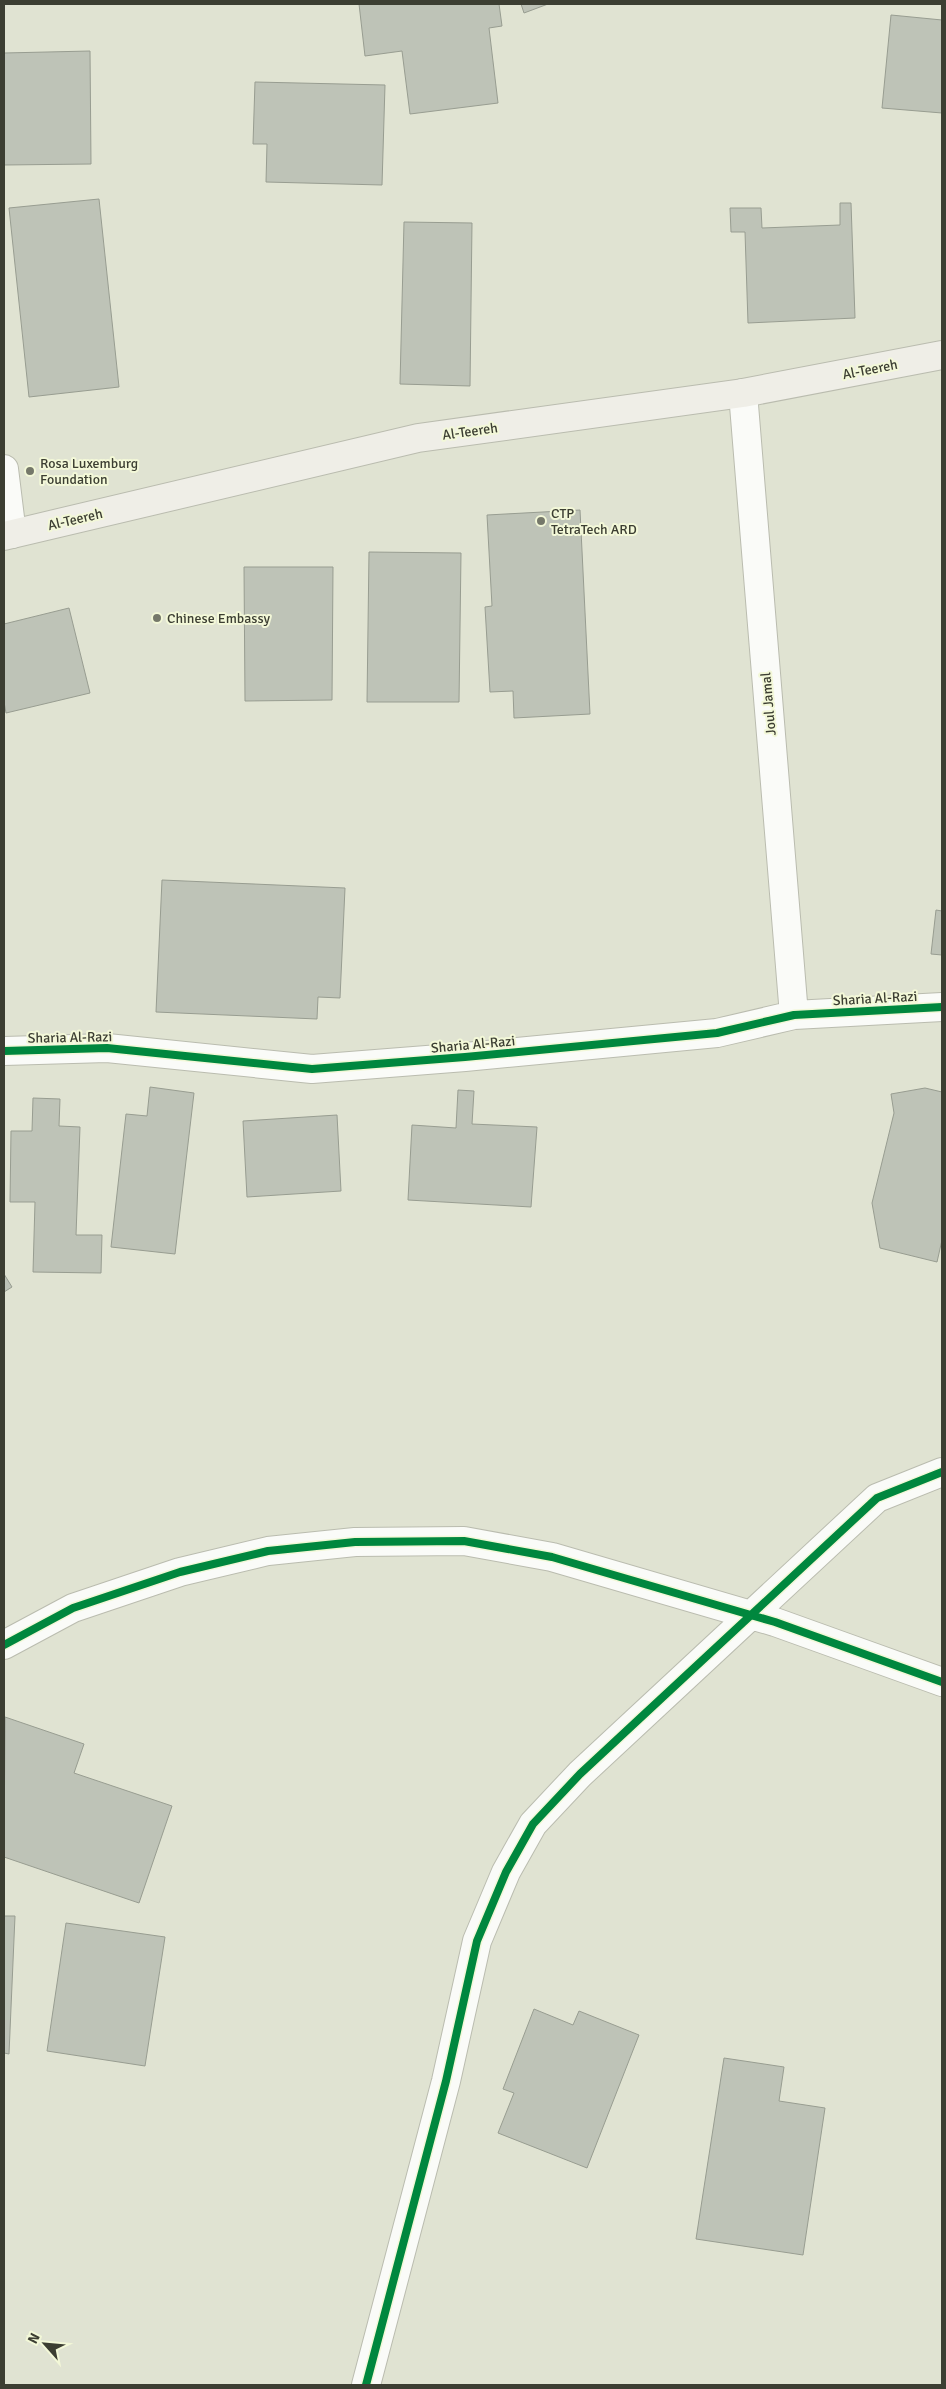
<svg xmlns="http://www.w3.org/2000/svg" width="946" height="2389" font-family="Signika,sans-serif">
<rect width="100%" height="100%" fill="#e0e3d2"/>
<path fill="#bec3b7" stroke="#989d91" d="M359,4h140l3,22 -13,2 9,75 -88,11 -8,-63 -37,5z
M521,4h27l-24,9z
M891,15l51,5v93l-60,-5z
M90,51l1,113 -87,1v-112z
M255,82l130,3 -3,100 -116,-3 1,-38h-14z
M99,199l20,188 -90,10 -20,-189z
M840,203h11l4,115 -107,5 -3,-91h-14l-1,-24h31l1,20 78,-3z
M404,222l68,1 -2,163 -70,-2z
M580,510l10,204 -76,4 -1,-27 -23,1 -5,-85 7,-1 -5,-91z
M369,552l92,1 -2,149h-92z
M244,567h89l-1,133 -87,1z
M69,608l21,85 -84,20 -2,-11v-78z
M162,880l183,8 -5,110 -22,-1 -1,22 -161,-7z
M936,910l6,1v44l-11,-1z
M150,1087l44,6 -19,161 -64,-7 15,-133 21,2z
M925,1088l17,4v148l-5,22 -57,-14 -8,-45 22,-90 -3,-19z
M458,1090l16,1 -2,33 65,3 -6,80 -123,-7 4,-75 44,3z
M33,1098l27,1 -1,27 21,1 -4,108h26l-1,38 -68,-1 2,-70h-25l1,-71h21z
M337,1115l4,76 -94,6 -4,-76z
M4,1274l8,13 -8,5z
M5,1717l79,27 -10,29 98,33 -33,97 -135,-46z
M4,1916h11l-6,138 -5,-1z
M66,1923l99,14 -20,129 -98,-15z
M534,2009l39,16 6,-14 60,24 -52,133 -89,-35 16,-40 -11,-4z
M724,2058l60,9 -5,34 46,7 -22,147 -107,-16z"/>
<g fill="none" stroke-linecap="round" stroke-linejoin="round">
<defs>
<path id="street" d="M743,393l51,622
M4,469l8,65
M4,1051l103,-3 205,21 153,-12 252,-24 77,-18 148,-8
M4,1645l69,-37 107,-36 88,-21 87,-9 109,-1 88,16 223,65 167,60
M366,2385l80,-304 31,-140 29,-69 27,-48 47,-50 297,-276 65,-26"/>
<path id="secondary" d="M4,536l414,-98 325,-45 199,-38"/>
</defs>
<use href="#street" stroke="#babcaf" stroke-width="30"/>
<use href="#secondary" stroke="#babcaf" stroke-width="30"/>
<use href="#street" stroke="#fafbf8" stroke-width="28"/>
<use href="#secondary" stroke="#efeee7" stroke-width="28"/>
<defs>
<path id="cycleway" d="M4,1051l103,-3 205,21 153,-12 252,-24 77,-18 148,-8
M4,1645l69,-37 107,-36 88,-21 87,-9 109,-1 88,16 223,65 167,60
M366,2385l80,-304 31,-140 29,-69 27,-48 47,-50 297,-276 65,-26"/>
</defs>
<use href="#cycleway" stroke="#f3f8d8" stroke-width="11"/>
<use href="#cycleway" stroke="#00873e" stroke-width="8"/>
</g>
<g fill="#75786a" stroke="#f3f8d8" stroke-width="2">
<circle cx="30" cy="471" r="5"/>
<circle cx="541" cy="521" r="5"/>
<circle cx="157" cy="618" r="5"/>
</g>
<g text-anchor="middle" stroke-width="4" stroke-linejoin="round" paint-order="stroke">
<g font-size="14" fill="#3c3e32" stroke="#f3f8d8">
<text transform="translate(870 369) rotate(-11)" y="5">Al-Teereh</text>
<text transform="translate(470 431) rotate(-8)" y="5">Al-Teereh</text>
<text transform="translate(75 519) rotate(-13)" y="5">Al-Teereh</text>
<text transform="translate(768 704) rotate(-95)" y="5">Joul Jamal</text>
<text transform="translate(875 998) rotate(-3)" y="5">Sharia Al-Razi</text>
<text transform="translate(70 1037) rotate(-1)" y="5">Sharia Al-Razi</text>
<text transform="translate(473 1044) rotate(-5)" y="5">Sharia Al-Razi</text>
</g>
<g font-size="14" fill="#3c3e32" stroke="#f3f8d8" text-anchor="start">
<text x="40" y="468">Rosa Luxemburg<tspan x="40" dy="16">Foundation</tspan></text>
<text x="551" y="518">CTP<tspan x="551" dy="16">TetraTech ARD</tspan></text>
<text x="167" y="623">Chinese Embassy</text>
</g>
</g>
<rect width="946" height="2389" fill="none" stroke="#3c3e32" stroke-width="10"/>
<g transform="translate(45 2344) rotate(297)" stroke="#f3f8d8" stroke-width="4" paint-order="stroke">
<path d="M0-4L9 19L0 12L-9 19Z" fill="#3c3e32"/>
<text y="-8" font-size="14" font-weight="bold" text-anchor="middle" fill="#3c3e32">N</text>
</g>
</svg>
